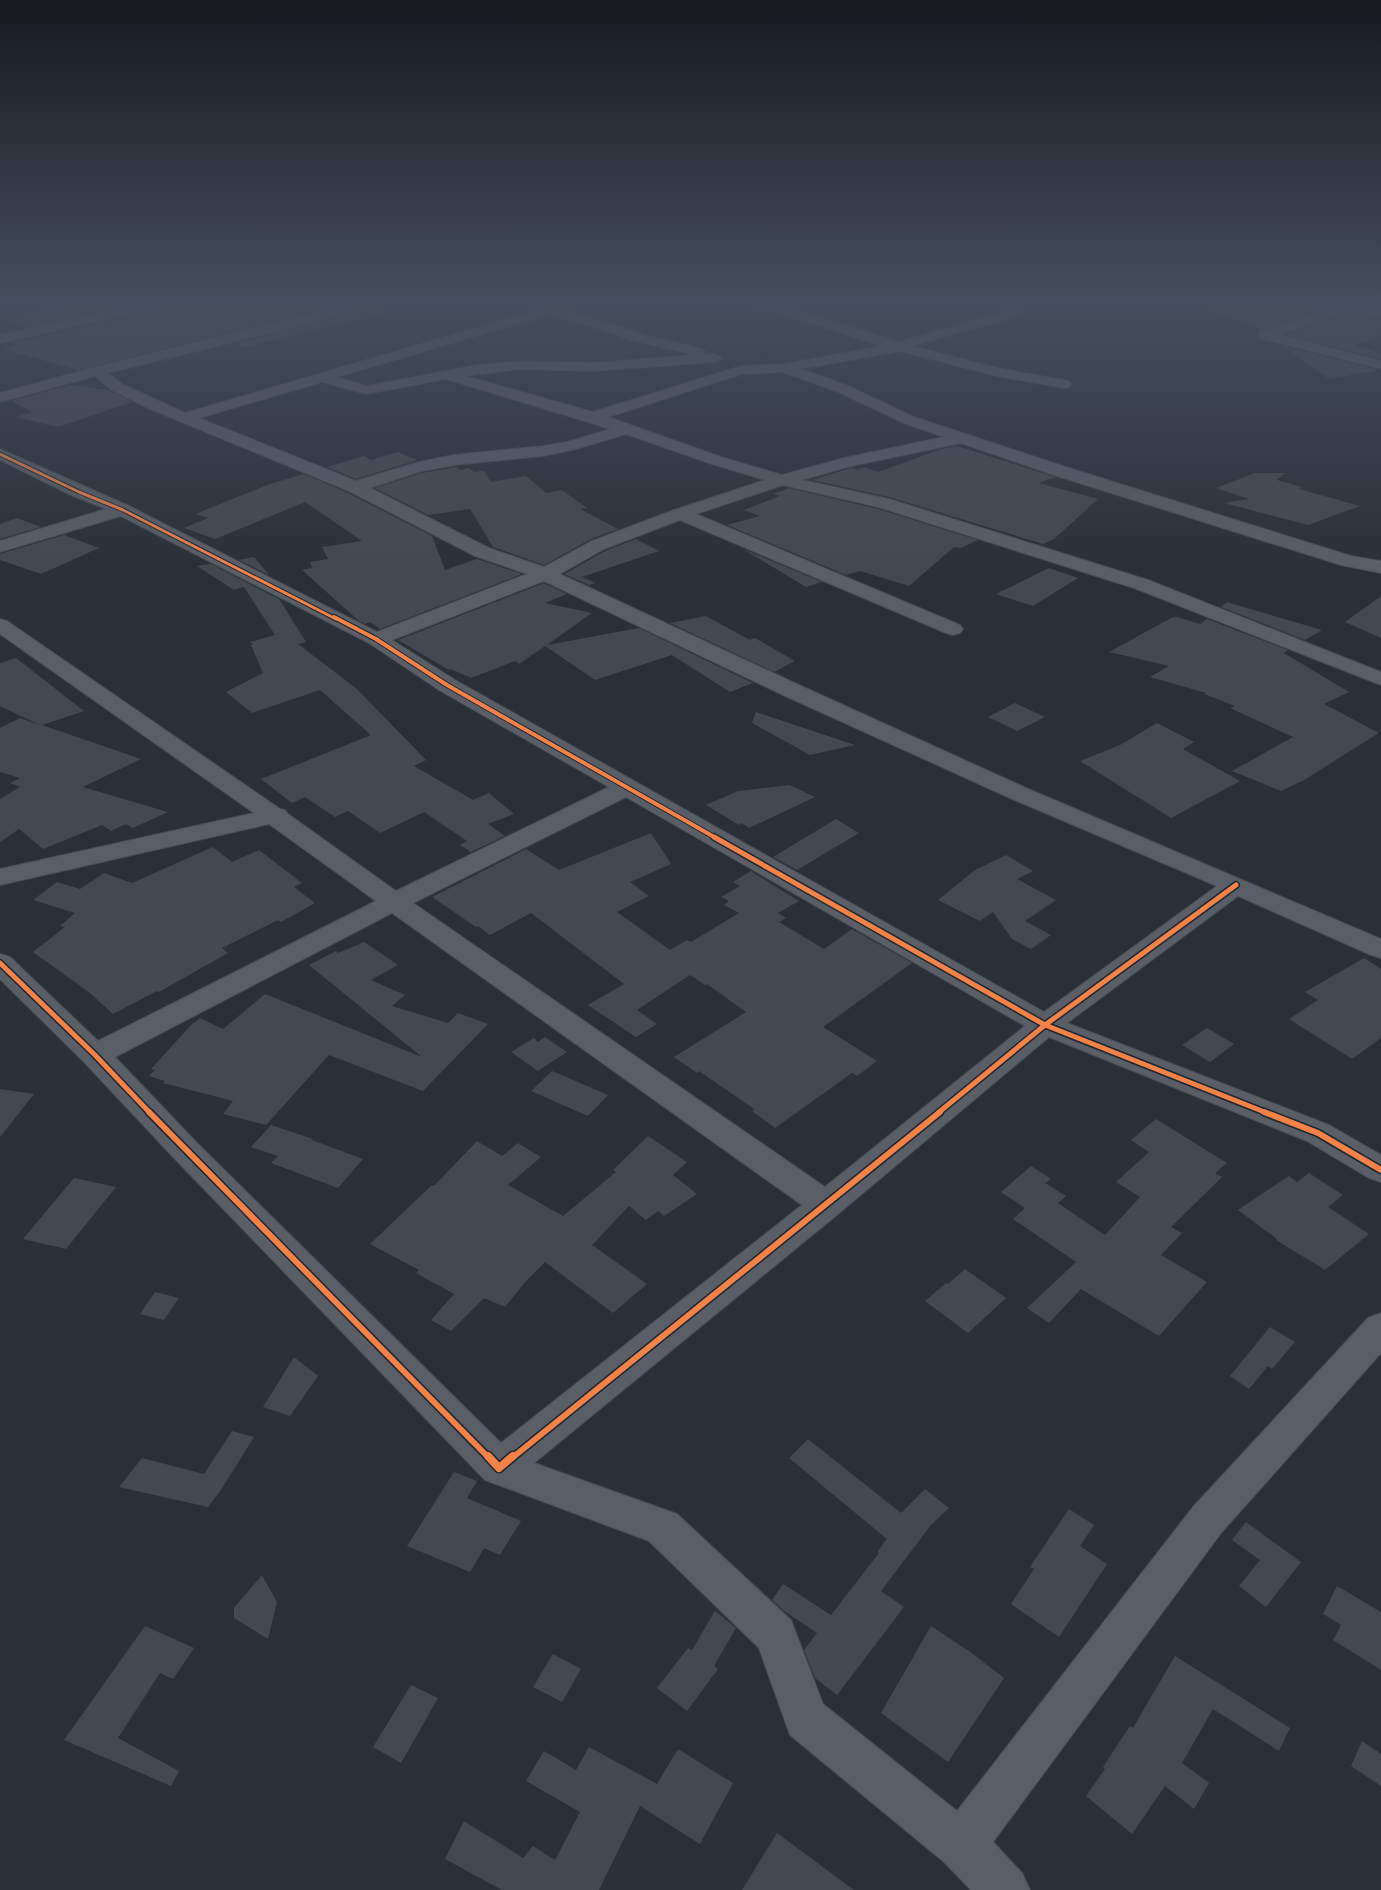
<svg xmlns="http://www.w3.org/2000/svg" width="1381" height="1890" font-family="Overpass,sans-serif">
<rect width="100%" height="100%" fill="#2a3038"/>
<path fill="#444950" d="M69,304h59l-100,23 -22,-8z
M164,304h179l-265,66 -75,-21 15,-4 -6,-2 144,-33z
M377,304h7l1,9 -140,34 -8,-4 136,-34z
M1208,304h73l23,7 11,-4 9,1 -63,22 -8,-6 -46,-14z
M1346,313l35,7v15l-26,10 26,9v5l-96,-24z
M1283,346l95,24 -49,9z
M69,385l40,5 23,12 -74,25 -42,-10 16,-5 -21,-11z
M957,446l98,31 -16,6 59,16 -44,40 -11,5 -154,-47 -77,-17 39,-12 6,2 7,-3 14,5 64,-23z
M398,452l20,8 -62,19 -29,-12 37,-11 7,4z
M457,467l3,3 9,-2 5,4 10,-1 7,11 35,-6 20,17 16,-3 25,18 -7,1 38,20 -27,10 -47,26 -51,-18 -23,-38 -42,6 -53,-27 47,-15z
M1255,473h30l-8,7 25,7 -3,2 61,17 -52,19 -84,-22 25,-4 -33,-11z
M304,474l44,19 84,43 13,34 32,-11 45,15 -142,55 -10,-7 -5,2 -6,-3 -57,-51 10,-2 -2,-6 18,-3 -6,-12 40,-6 -57,-39 -90,37 -31,-11 24,-10 -13,-4 75,-30z
M789,488l89,21 100,31 -17,8 -7,-1 -45,39 -49,-15 -14,4 -119,-50 33,-9 -16,-6 36,-14 -7,-2z
M17,518l24,9 -41,12v-15z
M64,535l35,13 -58,26 -41,-14v-6z
M636,539l23,12 -77,26 13,6 -6,2 -25,-11 41,-23z
M743,549l79,33 -16,5z
M254,557l15,18 -30,-15z
M211,564l68,35 27,43 -8,2 59,45 69,71 -12,6 59,34 16,-7 25,21 -26,10 17,12 -34,16 -11,-7 7,-4 -43,-29 -44,21 -32,-22 -13,6 -30,-20 -13,6 -31,-24 110,-44 -51,-45 -68,23 -26,-21 37,-19 -12,-28 2,-1 -3,-2 25,-7 -31,-48 -10,3 -37,-24z
M1049,568l29,10 -45,28 -37,-12z
M544,583l23,11 -22,9 47,10 -45,32 92,-17 114,55 -23,9 -58,-37 -77,25 -50,-34 -26,18 -4,-3 -44,17 -20,-9 -2,1 -51,-30z
M1381,596v42l-36,-16z
M1227,602l95,28 -17,10 -84,-33z
M706,616l44,24 5,-2 40,23 -21,11 -104,-49z
M1177,617l23,7 7,-5 81,31 -4,3 65,39 -25,12 55,29 -75,47 -23,11 -49,-20 61,-34 -63,-29 5,-2 -31,-12 2,-1 -56,-16 19,-11 -60,-14 62,-34z
M16,658l68,53 -42,14 99,34 -58,28 85,25 -35,16 -7,-4 -15,7 -9,-6 -59,24 -24,-20 -19,13v-43l20,-12 -10,-4 10,-5 -20,-6v-44l20,-10 20,7 -40,-19v-43z
M1015,703l30,14 -28,14 -29,-14z
M756,712l99,33 -45,10 -58,-32z
M1157,723l37,19 -11,7 57,32 -69,37 -91,-57 40,-16z
M790,785l25,12 -66,31 -7,-5 -3,2 -33,-20 32,-14z
M836,819l23,14 -62,37 -24,-13z
M651,833l20,31 -41,18 19,14 -32,16 53,38 17,-10 4,2 48,-29 -15,-8 5,-4 -8,-4 19,-11 -7,-4 18,-11 48,30 -21,12 8,5 -7,4 45,27 28,-20 60,34 -89,64 54,34 -20,15 -5,-3 -77,55 -23,-17 2,-2 -55,-38 -2,2 -23,-16 72,-45 -39,-28 -2,1 -15,-10 -53,35 20,14 -21,13 -48,-32 36,-21 -93,-71 -41,22 -12,-9 -2,1 -44,-30 94,-48 33,21z
M213,847l19,15 27,-12 43,33 -8,4 21,16 -34,19 -3,-2 -56,28 6,5 -69,39 -2,-1 -44,23 -23,-21 -57,-41 32,-25 -5,-1 15,-13 -42,-13 24,-18 23,7 24,-16 28,10z
M1006,855l27,16 -16,8 39,21 -31,21 26,14 -20,14 -19,-10 -19,-27 -13,9 -42,-21 37,-30z
M364,942l34,23 -27,15 34,15 -13,11 56,17 10,-10 30,11 -65,67 -94,-36 -63,70 -43,-11 10,-13 -70,-18 2,-2 -16,-5 6,-6 -4,-1 41,-45 8,-6 23,11 42,-35 157,63 -113,-92 27,-14 2,2z
M1364,958l17,11v69l-29,21 -63,-40 29,-19 -13,-8z
M1207,1028l27,16 -24,18 -28,-17z
M545,1037l22,15 -29,19 -27,-19 23,-14 4,4z
M552,1071l56,24 -20,21 -57,-25z
M0,1089l34,5 -34,43z
M1156,1119l71,44 -12,10 7,4 -51,50 11,6 -21,22 46,27 -48,54 -78,-47 -32,34 -22,-15 49,-46 -63,-43 12,-11 -24,-16 30,-26 20,13 -6,4 21,13 -8,7 47,32 35,-38 -24,-15 33,-30 -18,-12z
M271,1125l42,14 -1,1 51,19 -25,29 -67,-25 7,-7 -27,-9z
M648,1136l39,26 -14,13 24,19 -33,22 -6,-5 -12,9 -17,-14 -37,39 55,39 -34,29 -68,-51 -19,19 -21,26 -21,-9 -33,33 -20,-11 23,-26 -38,-21 3,-3 -49,-26 62,-59 2,1 43,-45 25,15 16,-13 23,14 -33,28 55,31 53,-44 -3,-2z
M1309,1173l34,22 -15,12 41,27 -44,36 -49,-30 1,-1 -39,-29 51,-34 8,6z
M74,1178l42,9 -50,62 -43,-10z
M965,1269l41,29 -38,35 -43,-32 21,-18 2,1z
M155,1292l24,6 -15,22 -24,-6z
M1270,1327l25,15 -23,27 -4,-3 -19,23 -19,-13z
M294,1357l24,19 -28,40 -27,-9z
M232,1431l22,6 -33,53 -13,17 -89,-20 23,-29 62,16z
M808,1439l93,74 24,-24 24,19 -18,17 -50,66 23,16 -67,88 -22,-17 -11,-28 13,-17 -33,-22 -12,-11 11,-16 48,31 48,-62 -2,-1 10,-13 -98,-81z
M454,1472l23,9 -10,17 54,23 -21,34 -16,-7 -14,24 -63,-26z
M1069,1509l25,16 -14,21 27,18 -48,73 -48,-33 23,-35 -4,-2z
M1246,1522l55,40 -35,45 -27,-21 21,-26 -28,-20z
M262,1575l15,27 -9,37 -34,-21v-10z
M1337,1586l44,26v58l-48,-30 8,-15 -18,-11z
M715,1611l21,17 -22,38 4,3 -31,42 -30,-23 31,-40 4,2z
M145,1626l49,22 -21,31 -13,-6 -42,65 61,33 -8,15 -107,-46z
M931,1626l42,28 31,24 -56,84 -67,-49z
M553,1654l28,15 -19,33 -29,-15z
M1175,1656l115,72 -11,23 -66,-42 -31,54 27,20 -15,26 -29,-23 -33,48 -46,-38 19,-27 -2,-2 27,-41 3,2z
M411,1685l27,13 -37,65 -28,-16z
M1362,1741l19,13v32l-30,-20z
M589,1747l68,37 21,-35 55,34 -33,61 -60,-38 -41,84h-97l-57,-31 19,-38 59,37 10,-12 22,14 25,-48 -54,-31 18,-30 32,19z
M777,1833l77,57h-112z"/>
<g fill="none" stroke-linecap="round" stroke-linejoin="round">
<defs>
<path id="street" d="M138,304h24l-6,4 -156,35v-8z
M352,304h23l-2,3 -265,66 14,11 63,29 356,-104 1,-4 5,-1h29l-11,6 80,25 58,14 2,3 -2,3 12,-1 7,4 -7,4 -122,9 -73,-2 -55,7 128,36 148,-46 43,-2 99,-18 -125,-39 -2,-3h20l123,38 117,-34 6,4 -1,3 -109,31 85,22 72,13 2,3 -2,3 -5,1 -67,-12 -97,-25 -99,18 45,16 68,32 155,51 282,88 30,5v12l-40,-8 -284,-89 -96,-33 -114,24 -45,13 87,19 259,81 233,92v13l-247,-97 -256,-81 -95,-22 -87,29 264,111 3,4 -3,4 -7,2 -7,-2 -266,-113 -76,29 -44,25 239,111 227,103 355,151v19l-10,-3 -133,-59 -171,127 262,102 52,30v27l-12,-4 -62,-37 -258,-104 -211,177 -304,249 143,51 114,106 32,84 134,107 236,-304 175,-189 13,-5v40l-160,180 -228,309 29,31 8,17h-59l-27,-28 -154,-127 -31,-87 -110,-107 -164,-61 -310,-321 -91,-97 -84,-83v-25l10,3 88,84 278,-140 -107,-77 -269,61v-16l254,-56 -254,-179v-15l7,2 273,188 5,1 3,4 108,77 213,-104 -170,-97 -70,-47 -248,-127 -121,36v-11l106,-32 -33,-13 -73,-36v-11l129,57 248,126 150,-58 -52,-18 -126,-65 -199,-82 -38,-19 -17,-14 -95,26v-9l92,-25zM551,314l85,27 59,14 -102,8 -73,-2 -42,4 -112,21 -29,-9zM782,372l54,19 68,32 40,14 -100,21 -62,17 -61,-18 -113,-40 134,-43zM446,379l165,50 -44,13 -24,4 -89,9 -35,7 -63,19 -157,-63 123,-36 44,12zM626,434l83,29 56,17 -91,30 -82,31 -48,26 -55,-19 -119,-60 52,-17 32,-6 89,-9 33,-7zM544,581l239,114 227,103 207,88 -173,126 -589,-332 -63,-40zM626,797l399,229 -200,161 -412,-284zM392,913l410,292 -301,238 -304,-300 -82,-86z
M1333,304h27l21,6v8l-32,-8 -70,25 102,26v8l-121,-31 -2,-3 2,-3 74,-25z"/>
</defs>
<use href="#street" stroke="#484c53" stroke-width="2"/>
<use href="#street" fill="#5a5e66" fill-rule="evenodd"/>
<defs>
<path id="cycleway-far4" d="M0,454l79,38 44,18 213,109"/>
<path id="cycleway-far3" d="M334,617l42,22 71,46 269,153"/>
<path id="cycleway-far2" d="M714,837l331,188 222,88
M0,963l95,92 55,58
M938,1113l107,-88 191,-140"/>
<path id="cycleway-far1" d="M149,1112l340,346
M1264,1112l54,21 63,37
M512,1458l428,-346"/>
<path id="cycleway" d="M488,1456l11,12 14,-12"/>
</defs>
<use href="#cycleway-far4" stroke="#1d2633" stroke-width="5"/>
<use href="#cycleway-far3" stroke="#1d2633" stroke-width="6"/>
<use href="#cycleway-far2" stroke="#1d2633" stroke-width="8"/>
<use href="#cycleway-far1" stroke="#1d2633" stroke-width="9"/>
<use href="#cycleway" stroke="#1d2633" stroke-width="11"/>
<use href="#cycleway-far4" stroke="#f48246" stroke-width="3"/>
<use href="#cycleway-far3" stroke="#f48246" stroke-width="4"/>
<use href="#cycleway-far2" stroke="#f48246" stroke-width="5"/>
<use href="#cycleway-far1" stroke="#f48246" stroke-width="6"/>
<use href="#cycleway" stroke="#f48246" stroke-width="8"/>
</g>
<linearGradient id="sky" x2="0" y2="1"><stop stop-color="#171a1f"/><stop offset="0.53" stop-color="#444e5e"/><stop offset="1" stop-color="#444e5e" stop-opacity="0"/></linearGradient>
<rect width="1381" height="569" fill="url(#sky)"/>
</svg>
